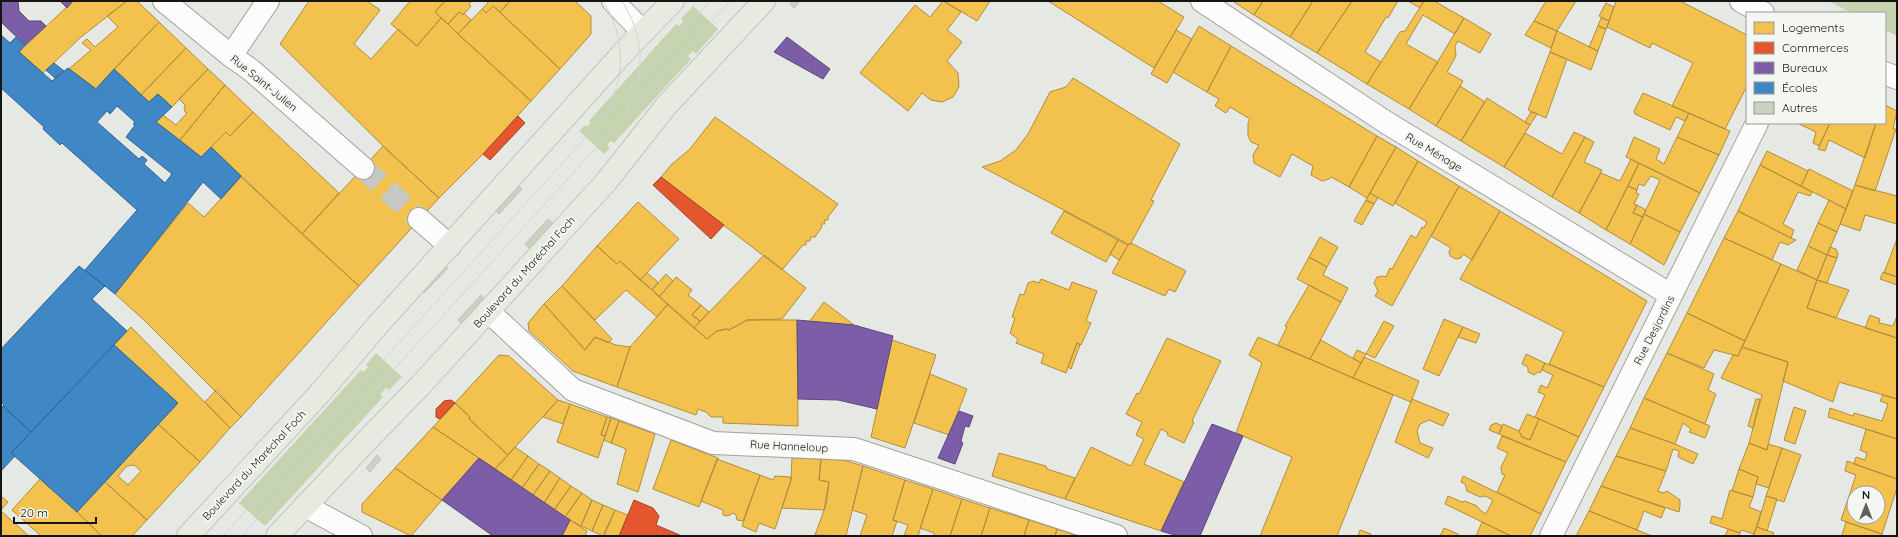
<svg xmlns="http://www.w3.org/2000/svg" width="1898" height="537" font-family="Quicksand,sans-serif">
<rect width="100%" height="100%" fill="#e6e8e4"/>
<path fill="#c5d4af" d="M1828,1h69v35l-12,-6v-17h-33z
M693,6l25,23 -22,25 -3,-3 -5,5 3,3 -77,84 -3,-2 -4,4 3,3 -6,6 -25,-23 6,-6 2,2 4,-4 -2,-2 87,-97 3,2 4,-4 -2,-3z
M376,353l26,24 -13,13 -3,-2 -6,6 3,3 -118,129 -26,-23 122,-133 3,2 4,-5 -2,-2z"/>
<path fill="#f2c14e" stroke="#b08e3d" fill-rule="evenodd" d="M73,1h54l-46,36 -38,36 -24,-21z
M127,1h10l22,21 -63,67 -27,-20 22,-19 -9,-7 5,-4 8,8 23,-20 -11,-11z
M309,1h58l13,9 -26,34 17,15 27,-30 19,17 24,-28 90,83 -48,53 -44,44 -56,-52 -103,-102z
M410,1h35l-10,11 6,6 -24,28 -26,-22z
M445,1h27l-3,3 2,2 -8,9 -4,-3 -11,12 -13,-12z
M487,1h23l-10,11 -7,-6 -7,7 -4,-4 6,-6z
M510,1h65l16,15v18l-31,35 -60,-57z
M943,1l18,11 -14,18 15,12 -15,19 11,12 1,14 -6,10 -11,5 -11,-2 -9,-7 -14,18 -48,-38 55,-68 15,12z
M944,1h46l-13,20z
M1048,1h110l26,16 -30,51z
M1234,1h29l-9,14 -20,-13z
M1263,1h50l-23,36 -36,-22z
M1313,1h39l-35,52 -27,-16z
M1352,1h46l-10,17 -2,-1 -21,35 16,10 -14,22 -50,-31z
M1408,1h16l-4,7z
M1424,1h10l30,17 -9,16 -32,-19 -17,29 32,18 -29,47 -42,-25 33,-52 5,-1z
M1546,1h30l-19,30 -23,-10z
M1616,1h64l67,34v51l-22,43 -53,-23 21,-43 -41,-20 -2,5 -43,-21z
M1606,3l8,4 -5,14 -10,-5z
M493,6l67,63 -29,32 -73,-67 24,-25 4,4z
M459,12l4,3 1,-2 7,7 -13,14 -10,-10z
M1464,18l27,16 -11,19 -22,-12 -3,5 1,10 -9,16 16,9 -27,45 -27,-17z
M1601,18l8,3 -3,8 -8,-3z
M1534,21l23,10 -6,17 -26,-13z
M159,22l27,26 -45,47 -27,-26z
M1199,26l32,20 -24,46 -34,-20z
M1598,26l8,3 -8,22 -9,-4z
M1176,30l16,9 -25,44 -16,-9z
M1557,31l41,20 -7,19 -41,-18z
M1231,46l146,90 -28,51 -18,-10 -2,2 -7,2 -11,-6 2,-9 -21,-12 -12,23 -26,-14 -1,-8 6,-10 -8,-3 -3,-6v-13l2,-4 -20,-12 -4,6 -11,-7 4,-7 -12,-7z
M186,48l22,21 -36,38 -14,-13 -9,8 -8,-7z
M1550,52l17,7 -21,59 -18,-8z
M208,69l17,16 -45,55 -24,-18 7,-7 13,10 11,-12 -2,-1 -1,-5 2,-1 -7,-7z
M1073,78l107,66 -29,56 3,1 -24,44 -148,-78 18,-6 16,-11 12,-16 22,-42 16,-5z
M225,85l28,27 -23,24 -4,-4 -25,25 -21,-17z
M1460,86l25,16 -24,39 -25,-15z
M1643,93l46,20 -4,8 -9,-4 -6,13 -35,-16 -1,-3z
M1487,98l43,27 -26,42 -43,-26z
M1885,105l12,6 -4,18h3l-21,62 -20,-6 21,-62h9z
M253,112l86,81 -37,41 -91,-87 15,-15 4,4z
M1531,112l6,2 -7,11 -5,-3z
M1689,113l41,18 -11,24 -42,-18z
M715,117l123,87 -10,13v3h-4l1,4h-4l1,3 -7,10h-4l-1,4h-4v4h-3l-21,25 -121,-93 11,-13 17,-14z
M1797,123h33l-11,23 -6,-3 3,-11z
M1830,123h46l-11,35 -36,-18 -4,11 -7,-2z
M1574,132l11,5 -33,60 -48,-30 21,-34 37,21z
M1377,136l19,11 -29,51 -18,-11z
M1585,137l9,5 -10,20 18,8 -23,43 -27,-16z
M1634,137l26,12 -4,10 8,5 13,-27 42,18 -19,38 -74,-36z
M383,146l56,52 -80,88 -57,-52z
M1396,147l22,14 -25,45 -23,-13z
M1767,151l41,20 -7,15 -41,-21z
M1631,159l8,4 -33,67 -27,-17 22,-40 19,8z
M1418,161l41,25 -67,120 -17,-10 3,-5 -4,-8 3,-6 6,-1 3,1 4,-9 2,1 19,-34 5,3 6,-11 2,1 3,-6 -32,-19z
M1639,163l61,30 -20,39 -36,-18 16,-34 -9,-4 -7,10 -5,-2 -2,6 -9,-4z
M1760,165l52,27 -2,4 -12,-4 -15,32 11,6 -3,8 -53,-27z
M1809,169l44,22 -7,18 -45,-23z
M241,177l118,109 -118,131 -97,-97 -29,-26 73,-91 16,14z
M1855,185l42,11v28l-32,-9 -5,16 -20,-7z
M1459,186l41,25 -28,49 -9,-6 -2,4 -5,1 -6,-3 -1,-5 2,-3 -20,-12z
M1628,186l9,4 -1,3 3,1 -5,10 3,1 -4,8 10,4 -13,27 -24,-14z
M1370,193l8,5 -4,6 -8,-4z
M1366,200l8,4 -12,21 -8,-4z
M1829,200l17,9 -9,23 -19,-9z
M638,202l41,37 -39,41 -20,-19 -3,3 -20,-18z
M1637,205l9,5 -3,7 -10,-4z
M1064,211l54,29 -12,22 -55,-29z
M1500,211l147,90 -43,86 -55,-23 15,-32 -104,-53z
M1738,211l53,27 5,2 -8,5 -8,-3 -8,18 -48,-22z
M1644,214l36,18 -16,33 -34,-21z
M1818,223l19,9 -10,23 -19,-9z
M1320,237l18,10 -11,20 -18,-10z
M1724,238l57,26 -36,77 -58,-28z
M1897,239v38l-13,-4z
M1118,240l10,5 -9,15 -9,-6z
M1131,243l55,28 -11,21 -6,-3 -4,7 -53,-23 16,-28z
M597,246l20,18 3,-3 48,43 -11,13 -31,-27 -31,30 -33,-34z
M1808,246l19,9 -10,25 -20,-10z
M1830,247l6,2 2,5 -1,4 -10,-3z
M764,255l42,33 -24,31 -35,1 -18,10 -3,-1 -9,2 -10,8 -13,-11z
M1827,255l10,3 -10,25 -10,-3z
M1309,257l18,10 -4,8 25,13 -7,14 -44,-23z
M1781,264l36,16 -10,28 90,30v61l-58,-17 -6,20 -50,-21 5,-19 -46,-15z
M1883,272l14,5v8l-17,-6z
M647,273l11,9 -6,8 -12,-10z
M666,274l7,7 -14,16 -7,-7z
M676,277l16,13 -4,5 13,10 -9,10 8,6 -6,7 -35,-31z
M1041,279l28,11 3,-8 25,9 -11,30 5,2 -10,22 -4,-2 -11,30 -25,-10 3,-9 -28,-11 2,-4 -8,-6 5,-15 -3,-1 8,-23 4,1 4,-12 5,-2 6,2z
M1817,280l32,10 -13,28 -29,-10z
M1309,285l32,17 -31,57 -32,-14 9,-18 -2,-1z
M562,286l50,53 -3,4 -14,-6 -10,13 -41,-46z
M824,302l30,23 -45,-3z
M544,304l41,46 10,-13 21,8 14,2 -13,40 -44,-16 -44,-40 -1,-8z
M668,304l39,35 10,-8 9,-2 3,1 18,-10h50l1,106 -75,-3v-6h-12l-5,-5 -8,-3 -2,6 -79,-28 13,-40z
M701,305l8,7 -9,9 -8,-6z
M1687,313l58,28 -7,15 -24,-6 -10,18 -37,-15z
M1870,315l10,4 -1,4 14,3 4,-10v22l-32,-10z
M1444,319l19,8 -24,49 -16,-7z
M1384,321l10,5 -19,32 -9,-4z
M131,327l99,101 -30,34 -42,-38 20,-21 -64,-58z
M1463,327l17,7 -4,9 -18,-6z
M1258,337l135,58 -56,141h-77l32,-79 -56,-24 26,-70 -13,-8z
M1167,338l54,23 -29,60 2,1 -10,21 -17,-8 1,-2 -7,-4 -17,35 40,18 -23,49 -96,-32 26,-52 40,19 13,-27 -8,-4 6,-13 -16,-8 11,-21 2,1z
M892,340l44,15 -31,93 -34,-11z
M1321,340l40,23 -8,15 -43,-19z
M1077,343l3,2 -9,24 -3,-2z
M1742,347l46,15 -21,88 -18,-7 13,-48 -41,-17 12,-23 5,1z
M1357,350l9,4 -5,9 -8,-5z
M1667,353l47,21 -6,16 8,4 -11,30 -61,-26z
M1526,354l19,9 -5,10 -2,-1 -4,3 -6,-3v-5l-6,-3z
M499,355l10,1 49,44 -50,55 -39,-36 1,-2 -15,-14z
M1364,357l55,24 -8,21 -58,-24z
M1545,363l59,24 -25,50 -44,-20 10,-22 -7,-3 3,-7 6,3 6,-13 -11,-5z
M930,374l37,15 -18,46 -35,-12z
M216,390l25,27 -11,11 -25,-26z
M1883,395l14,4v40l-69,-22 2,-9 23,8 1,-3 28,8 6,-17 -8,-3z
M1644,398l66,28 -5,12 -16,-6 2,-3 -8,-6 -8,21 -45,-16z
M1412,399l37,15 -6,12 -14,-6 -9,4 -3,7 3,12 13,5 -5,10 -33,-16z
M1756,399h4l-7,29 -5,-2z
M558,400l12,4 -7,20 -20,-7z
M455,403l15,14 -1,2 39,36 -13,14 -62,-42z
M570,404l37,13 -6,18 4,1 -7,22 -41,-16z
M1794,407l12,4 -11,33 -11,-4z
M1527,414l12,5 -9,21 -8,-3 -3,-6z
M607,417l4,1 -6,18 -4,-1z
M611,418l8,3 -8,22 -7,-3z
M1539,419l40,18 -13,25 -67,-28 4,-10 16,7 3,6 8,3z
M619,421l36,13 -17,58 -21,-8 9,-35 -15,-6z
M1496,423l6,3 -3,8 -10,-4 2,-5z
M158,424l42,38 -53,58 -42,-38zM134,465l7,6 -13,14 -10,-9 9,-10z
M433,427l46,31 -37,42 -47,-32z
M1630,428l45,16 23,10 -5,10 -15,-7 1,-6 -6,-2 -7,22 -50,-15z
M1866,429l31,10v40l-43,-15 2,-7 9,3 2,-7 -7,-3z
M1502,436l64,26 -25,52 -44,-22 8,-17 -3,-1 -1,-7 7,-14 -11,-5z
M671,440l47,18 -19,49 -46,-18z
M1749,443l18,7 1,-6 14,4 -13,40 -13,-4 2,-7 -19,-8z
M515,447l13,9 -17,24 -16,-11z
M1782,448l19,7 -17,47 -18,-6z
M999,453l47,13 1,3 28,9 -10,21 -73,-23z
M528,456l11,8 -17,24 -11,-8z
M1616,456l50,15 -8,20 5,2 4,-2 13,9v6l-1,6 -78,-26z
M792,458l29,1 -2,21 10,2 -5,28 -42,-2 9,-28z
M717,459l43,16 -17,46 -6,-1 -1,-5 -3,-2 -5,3 -5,-1v-5l-22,-9z
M821,459l22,1 20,6 -17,70 -31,-1 11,-30 3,-23 -10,-2z
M1847,461l50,18v9l-15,46 -41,-14 15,-45 -11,-4zM1854,493h24v24h-24z
M539,464l11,7 -17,24 -11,-7z
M863,466l42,14 -12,40 4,1 -5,15h-32l7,-21 -15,-5z
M395,468l47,32 -31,36 -49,-24v-8z
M1739,469l19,8 -5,20 -21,-6z
M550,471l10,7 -16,25 -11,-8z
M760,475l13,5 2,-4 16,1v3l-16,49 -16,-6 -3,9 -14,-6z
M1463,476l78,38 -11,22h-19l-66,-32 3,-8 14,6 3,-1 12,5 3,4 6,4 7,-14 -8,-4 -5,1 -13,-6 -2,-7 -4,-2z
M560,478l11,8 -17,24 -10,-7z
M40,479l37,33 25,24h-61l-29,-26z
M905,480l28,9 -15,47h-14l4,-11 -15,-5z
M105,482l42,38 -15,16h-30l-25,-24z
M571,486l11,7 -17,24 -11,-7z
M1601,486l64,22 -4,10 -17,-7 -7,19 -48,-19z
M933,489l29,10 -12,37h-16v-3l-14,-5z
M1730,490l23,7 -4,10 12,5 -7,22 -13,-4 -1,3 -30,-10 2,-7 10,3z
M582,493l10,7 -11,26 -16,-9z
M1,496l7,6 -7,8z
M1766,496l11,3 -10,32 -10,-4z
M962,499l28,9 -9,28h-31z
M592,500l11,5 -11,26 -11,-5z
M603,505l12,5 -12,26 -11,-5z
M990,508l39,12 -5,16h-43z
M615,510l13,5 -9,21h-15z
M1,511l28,25h-28z
M1589,511l48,19 15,6h-76z
M570,520l17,11 -2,5h-23z
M1029,520l28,9 -2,7h-31z
M1482,522l29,14h-35z
M1846,522l36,12v2h-38l-2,-1z
M1757,527l17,6 -1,3h-20z
M1444,528l14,6 1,2h-19z
M1057,529l12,4 8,3h-22z
M1728,529l12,4 -1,3h-14z
M1360,530l11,4 -1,2h-12z"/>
<path fill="#e4572e" stroke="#a64426" d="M518,116l7,7 -35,37 -7,-6z
M661,177l63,48 -13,14 -58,-54z
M451,400l4,3 -15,16 -4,-2v-8l8,-8z
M634,500l19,8 6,8 -3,9 26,11h-63z"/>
<path fill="#7b5ea7" stroke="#5c487b" d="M3,1h15l1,10 10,10h12l5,5 -21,19 -24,-23v-19z
M60,1h13l-6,7z
M787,37l43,32 -7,10 -49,-27z
M797,320l57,5 39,11 -16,73 -39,-9 -40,-1z
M959,411l14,5 -4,11 -4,-1 -4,15 2,2 -8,21 -17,-6z
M1212,424l31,12 -43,100h-22l-17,-5z
M479,458l91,62 -8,16h-69l-51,-36z"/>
<path fill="#3f88c5" stroke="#326690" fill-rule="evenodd" d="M1,35l9,8 6,-6 9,8 -6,7 33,29 16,-13 28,21 18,-20 35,33 9,-8 14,13 -16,15 45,35 10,-10 30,29 -20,23 -18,-17 -88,112 -30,-24 52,-60 -75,-67 -2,2 -17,-16 1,-2 -43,-39zM117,106l18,16 -2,2 2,1 -9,12 46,37 -7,9 -21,-19 3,-4 -5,-4 -3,3 -42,-37 10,-11 3,3z
M54,63l10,8 -9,7 -9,-8z
M79,266l26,20 -13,13 35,32 -96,101 -28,-26 1,-1 -3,-3v-53z
M114,345l64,58 -101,109 -66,-59z
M3,406l28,26 -20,21 4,3 -14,15v-62z"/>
<path fill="#cad1bf" stroke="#c1c2bf" d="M792,1h8l-6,7 -4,-4z
M517,184l5,5 -23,25 -5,-5z
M548,219l5,4 -23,26 -5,-5z
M443,264l5,4 -24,25 -5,-5z
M481,295l4,5 -22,25 -5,-5z
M377,455l4,4 -11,13 -4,-4z"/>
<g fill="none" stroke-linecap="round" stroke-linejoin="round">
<path stroke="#c7c8c5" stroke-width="22" stroke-dasharray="22 11" stroke-linecap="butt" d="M363,168l56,51"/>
<defs>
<path id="minor" d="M164,1l67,55 20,14 112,98
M613,1l30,31
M1202,1l185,122 284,172
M1741,1l22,12
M231,56l37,-55
M1885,73l12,5
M419,219l31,27
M488,311l85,79 140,53 141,6 262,87
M305,506l56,30
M1551,536l206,-413"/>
<path id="major" d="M188,536l132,-143 57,-67 244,-271 52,-54
M277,536l98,-104 44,-45 187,-205 60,-76 98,-105"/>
</defs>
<use href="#minor" stroke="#a1a29f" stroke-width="24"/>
<use href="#major" stroke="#c3c4c2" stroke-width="24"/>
<path stroke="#cfd0cf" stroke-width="2.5" stroke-dasharray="3 2" stroke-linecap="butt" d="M1842,13l5,-12"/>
<use href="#minor" stroke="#fbfcfb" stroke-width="22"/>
<use href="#major" stroke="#e7eae1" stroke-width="22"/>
<path stroke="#d2d4d2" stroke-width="1" d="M603,1c22,35 23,72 5,108
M622,1c21,32 25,74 6,108
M223,536l487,-535
M242,536l488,-535"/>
</g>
<g text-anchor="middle" stroke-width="4" stroke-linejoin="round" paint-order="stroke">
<g font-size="11" fill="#151614" stroke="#f4f6f1">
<text transform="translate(264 83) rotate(39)" y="4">Rue Saint-Julien</text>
<text transform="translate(1434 152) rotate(31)" y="4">Rue Ménage</text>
<text transform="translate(524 272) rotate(-48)" y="4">Boulevard du Maréchal Foch</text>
<text transform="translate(1654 330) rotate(-63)" y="4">Rue Desjardins</text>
<text transform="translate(789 446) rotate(3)" y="4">Rue Hanneloup</text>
<text transform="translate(254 465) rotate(-47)" y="4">Boulevard du Maréchal Foch</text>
</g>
</g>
<rect width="1898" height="537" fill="none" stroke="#151614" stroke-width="4"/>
<rect x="1746" y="12" width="140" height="112" fill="#f4f6f1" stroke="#9b9c99"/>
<rect x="1754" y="22" width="20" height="12" fill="#f2c14e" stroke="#9b9c99"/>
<text x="1782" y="32" font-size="12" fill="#151614">Logements</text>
<rect x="1754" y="42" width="20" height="12" fill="#e4572e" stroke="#9b9c99"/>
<text x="1782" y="52" font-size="12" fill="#151614">Commerces</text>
<rect x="1754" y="62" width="20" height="12" fill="#7b5ea7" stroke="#9b9c99"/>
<text x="1782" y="72" font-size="12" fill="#151614">Bureaux</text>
<rect x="1754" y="82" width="20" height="12" fill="#3f88c5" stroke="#9b9c99"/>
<text x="1782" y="92" font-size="12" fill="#151614">Écoles</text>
<rect x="1754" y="102" width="20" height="12" fill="#cad1bf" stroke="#9b9c99"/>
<text x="1782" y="112" font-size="12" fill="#151614">Autres</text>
<g transform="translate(1866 505)"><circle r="19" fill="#f4f6f1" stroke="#9b9c99"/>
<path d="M0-3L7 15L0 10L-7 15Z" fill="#5e605d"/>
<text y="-6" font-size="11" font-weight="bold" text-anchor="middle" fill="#151614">N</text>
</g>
<path d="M14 517v6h82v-6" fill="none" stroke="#151614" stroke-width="2"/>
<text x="20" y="517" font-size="12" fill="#151614" stroke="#f4f6f1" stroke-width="3" paint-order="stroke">20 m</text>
</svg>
